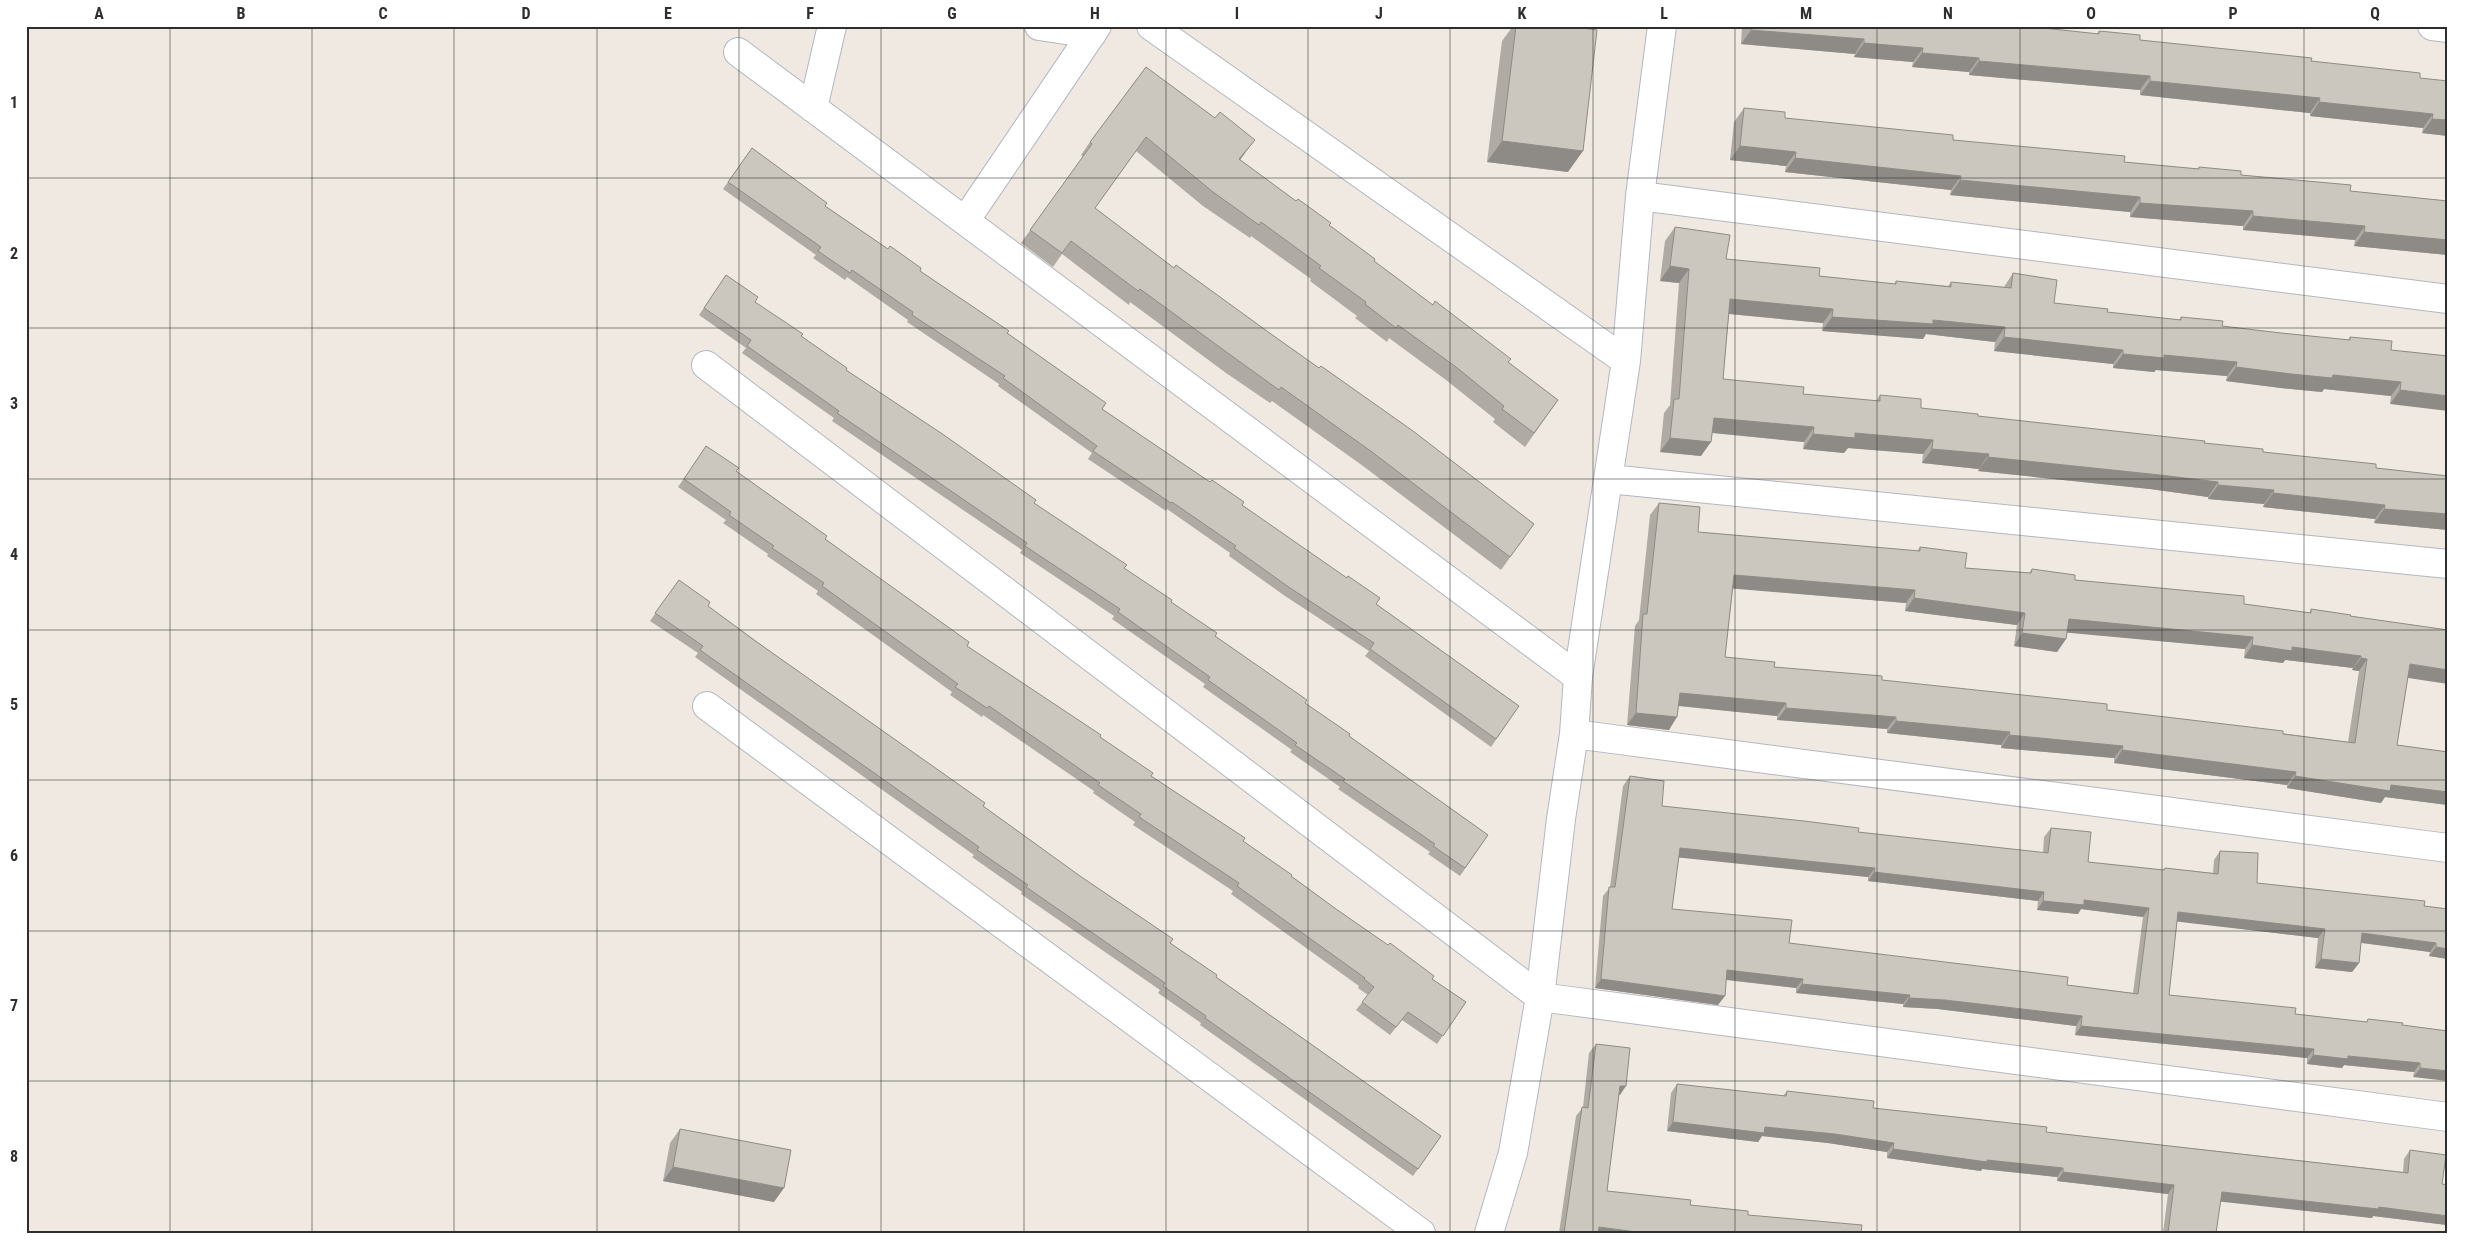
<svg xmlns="http://www.w3.org/2000/svg" width="2474" height="1259" font-family="'Roboto Condensed',sans-serif">
<rect width="100%" height="100%" fill="#efe9e1"/>
<g fill="none" stroke-linecap="round" stroke-linejoin="round">
<defs>
<path id="minor" d="M1039,26l53,8
M1151,26l475,335
M2432,26l16,2
M738,52l840,625
M813,108l19,-82
M1640,196l808,103
M965,221l132,-195
M706,365l834,632 908,120
M1609,479l839,85
M707,706l714,527
M1574,734l874,114
M1489,1233l24,-80 27,-156 21,-178 13,-85 4,-57 48,-316 14,-165 22,-170"/>
</defs>
<use href="#minor" stroke="#b4b7c1" stroke-width="30"/>
<use href="#minor" stroke="#fff" stroke-width="28"/>
</g>
<path fill="#afaba4" fill-rule="evenodd" d="M1513,26h55v146l-81,-10 15,-121z
M1742,26h283l72,8 2,-3 41,9 171,21 109,17 28,58 -26,-3 1,-5 -113,-12v-3l-170,-18v-5l-171,-15v-3l-57,-5 1,-5 -59,-5 1,-3 -114,-10z
M1146,67l99,86 -5,7 89,65 45,36 184,139 -33,47 -32,-25 2,-3 -49,-39 -57,-42 -2,4 -32,-24 2,-2 -47,-35 1,-2 -60,-43 -1,2 -47,-32 -67,-55 -41,57 79,60 97,66 263,190 -33,46 -138,-104 -91,-65 -2,2 -44,-30 -96,-71 -1,3 -67,-51 -9,13 -32,-24 62,-86 -2,-2 9,-13z
M1744,108l41,10 339,44 74,7 1,-2 42,8 109,16 98,10v54l-94,-9 1,-6 -112,-10v-4l-113,-9v-5l-180,-17 1,-5 -166,-18 1,-6 -56,-6 4,-38z
M752,148l73,58 95,65 87,62 95,76 140,96 134,99 143,102 -28,41 -126,-91 4,-5 -84,-55 -56,-40 1,-3 -63,-44 -1,2 -78,-52 4,-6 -94,-67 1,-2 -92,-62 1,-2 -61,-43 -2,3 -32,-22 3,-3 -93,-66z
M1675,227l51,32 93,17 75,8 2,-3 52,5 3,-4 53,5 9,-14 41,30 53,9 72,8 2,-3 41,9 59,7 67,7 2,-3 41,13 57,6 -58,48 1,-8 -67,-7 -2,3 -41,-4 -55,-7 1,-5 -71,-6 -2,2 -41,-4v-4l-119,-13 1,-9 -69,-8 -3,5 -101,-8 1,-8 -94,-9 -6,65 80,15 73,7 4,-6 41,13 57,8 226,27 172,25 72,8v54l-74,-7 1,-4 -112,-12 1,-3 -56,-5v-2l-58,-8 -172,-18 1,-2 -57,-6 1,-9 -75,-6 -4,5 -41,-4 1,-7 -92,-9 -11,23 -41,-4 4,-39 6,-8 9,-122 -19,-2 5,-40z
M726,275l29,27 91,68 188,133 137,99 44,34 134,100 139,99 -28,41 -32,-22 2,-2 -92,-63 2,-2 -50,-35 2,-2 -89,-63 2,-3 -93,-65 2,-3 -94,-63 2,-3 -190,-129 2,-3 -92,-65 4,-5 -47,-33z
M706,446l30,25 231,175 133,91 51,39 92,65 189,138 34,23 -29,42 -35,-24 -12,15 -34,-25 12,-15 -10,-7 1,-2 -128,-92 2,-3 -100,-66 2,-3 -42,-29 1,-2 -111,-76 -1,2 -32,-22 2,-3 -136,-98 2,-3 -51,-35 1,-2 -45,-31 3,-3 -48,-33z
M1659,503l39,29 219,19 3,-4 45,21 64,5 3,-4 43,11 169,24 65,9 2,-4 39,7 58,62 -11,67 51,7v53l-63,-8 -4,6 -94,-15v-3l-173,-22v-5l-113,-10v-3l-114,-12v-4l-110,-9v-4l-99,-10 -9,24 -42,-5 8,-99 4,-6 11,-105zM1733,588l173,15 -1,8 112,14 -3,21 43,6 9,-13 1,-7 178,17 -1,9 39,5 2,-3 68,8 -1,2 7,1 -11,71 -241,-32 -333,-43 -49,-10z
M679,580l29,26 275,200 187,137 46,34 225,159 -28,40 -213,-151 1,-2 -43,-30 2,-3 -139,-96 1,-2 -50,-35 2,-2 -279,-198 3,-4 -48,-32z
M1630,776l32,30 196,26 185,21 1,-16 7,-9 37,34 75,8 2,-2 48,5 1,-13 6,-9 37,32 191,26v50l-19,-3 1,-4 -69,-9 -2,20 -7,9 -37,-4 3,-30 -141,-17 -8,74 126,19 71,8 2,-3 34,6 46,6 -35,46 1,-5 -70,-7 -2,3 -35,-4v-6l-232,-23 1,-9 -138,-17 -35,-2v-3l-107,-11v-5l-70,-8 -8,25 -123,-17 8,-92 7,-9 13,-101zM1679,857l189,20v4l170,20 -1,9 41,4 3,-5 62,8 -10,76 -66,-8 -278,-42 -117,-34z
M1596,1044l24,51h-1l-12,96 141,24 113,18h-302l17,-117 7,-9 6,-54z
M1677,1084l106,12 4,-5 86,17 173,24 357,40 1,-13 6,-9 32,34 6,1v48h-3l2,-8 -74,-9 -1,2 -152,-17 -4,32h-53l5,-39 -111,-13v-4l-75,-8 -1,2 -94,-13v-6l-59,-9 -66,-7 -4,6 -91,-11 4,-38z
M680,1129l94,73 -111,-21 7,-38z"/>
<path fill="#8e8b86" d="M1751,30l113,9 -9,15 -114,-10z
M1864,43l59,5 -10,14 -59,-5z
M1922,53l57,5 -10,14 -57,-5z
M1979,61l171,15 -10,14 -171,-15z
M2150,81l170,17 -10,15 -170,-18z
M2319,102l114,12 -10,14 -113,-12z
M2432,119l16,1v16l-26,-3z
M1255,140l-10,13 -15,20 9,-14z
M1502,141l81,10 -15,21 -81,-10z
M1740,146l56,6 -10,14 -56,-6z
M1795,158l166,18 -10,14 -166,-18z
M1960,180l180,17 -10,15 -180,-17z
M2140,203l113,8 -10,15 -113,-9z
M2253,216l112,10 -10,14 -112,-10z
M2364,232l84,8v15l-94,-9z
M1670,266l19,3 -10,14 -19,-2z
M1730,299l103,10 -10,14 -103,-10z
M1832,317l101,3 72,7 -10,15 -69,-8 -3,5 -101,-8z
M2004,337l119,13 -10,14 -119,-13z
M2123,354l41,1 73,7 -10,14 -71,-6 -2,2 -41,-4z
M2236,367l97,8 68,7 -10,14 -67,-7 -2,3 -41,-4 -55,-7z
M2400,390l48,6v15l-58,-7z
M1714,418l100,9 -10,15 -100,-10z
M1855,433l78,7 -10,14 -75,-6 -4,5 -41,-4 10,-15z
M1670,438l41,4 -10,14 -41,-4z
M1932,449l57,5 -10,15 -57,-6z
M1988,457l172,18 58,7 -10,15 -58,-8 -172,-18z
M2218,485l56,5 -10,14 -56,-5z
M2273,493l112,12 -10,14 -112,-12z
M2384,509l64,5v16l-74,-7z
M1734,575l181,15 -9,13 -180,-15z
M1914,598l111,15 -8,12 -112,-14z
M2069,619l184,18 -8,12 -185,-17z
M2022,633l44,6 -9,13 -43,-6z
M2252,645l40,2 69,9 -8,12 -68,-8 -2,3 -39,-5z
M2361,658l6,1 -8,12 -7,-1z
M2410,664l38,6v14l-46,-7z
M1680,693l106,10 -9,13 -106,-11z
M1786,708l110,9 -9,12 -110,-9z
M1636,713l41,4 -8,13 -42,-5z
M1896,721l114,11 -9,13 -114,-12z
M2009,735l114,11 -9,12 -113,-10z
M2122,750l174,22 -9,13 -173,-22z
M2295,776l96,9 57,7v13l-63,-8 -4,6 -94,-15z
M1680,848l195,20 -7,9 -194,-20z
M1874,872l170,20 -6,9 -170,-20z
M2084,900l65,8 -6,9 -62,-8 -3,5 -41,-4 6,-9z
M2178,912l147,17 -7,9 -146,-17z
M2362,933l74,10 -6,9 -74,-10z
M2436,947l12,2v10l-19,-3z
M2321,959l38,4 -7,9 -37,-4z
M1727,970l76,9 -7,9 -76,-9z
M1601,979l124,17 -7,9 -123,-17z
M1802,984l108,11 -7,9 -107,-11z
M1909,998l36,2 137,16 -6,10 -138,-17 -35,-2z
M2081,1026l233,23 -7,9 -232,-23z
M2313,1055l35,1 72,7 -6,9 -70,-7 -2,3 -35,-4z
M2420,1068l28,3v10l-35,-4z
M1620,1086h6l-6,9h-6z
M1673,1122l92,5 70,7 59,9 -7,9 -59,-9 -66,-7 -4,6 -91,-11z
M1893,1149l170,19 -6,9 -75,-8 -1,2 -94,-13z
M673,1167l111,21 -10,14 -111,-21z
M2063,1172l111,13 -6,9 -111,-13z
M2222,1192l157,15 69,9v8l-1,1 -74,-9 -1,2 -157,-17z
M1599,1227l45,6h-49z"/>
<path fill="#cbc7bf" stroke="#8e8b86" fill-rule="evenodd" d="M1516,26h52l29,4 -14,121 -81,-10z
M1751,26h274l74,8v-3l41,4v5l172,18 -1,3 109,12v5l28,3v39l-16,-1 1,-5 -114,-12 1,-4 -170,-17v-5l-171,-15v-3l-57,-5 1,-5 -59,-5v-4l-113,-9z
M1146,67l69,51 5,-6 35,28 -16,19 57,42 2,-2 33,24 -2,2 46,34 -1,2 59,44 2,-4 76,58 -3,3 50,38 -24,33 -32,-24 2,-3 -48,-39 -58,-42 -2,3 -31,-24 1,-2 -47,-34 2,-2 -60,-44 -2,3 -46,-33 -67,-55 -51,71 79,60 2,-3 95,69 48,34 2,-2 92,65 121,93 -24,33 -138,-105 -91,-65 -2,3 -43,-31 -96,-70 -2,2 -67,-50 -9,12 -32,-23 62,-86 -2,-2z
M1744,108l41,4v6l168,17v5l172,16 -1,6 75,7v-2l42,4v4l110,10 -1,6 98,10v39l-84,-8 1,-6 -112,-10v-5l-113,-8v-6l-180,-17 1,-4 -166,-18 1,-6 -56,-6z
M752,148l75,55 -2,3 63,43 2,-3 31,22 -1,3 89,60 -2,2 99,70 -4,6 108,73 2,-2 32,22 -2,3 105,73 1,-2 32,22 -4,6 143,102 -23,33 -126,-90 4,-6 -84,-55 -56,-40 2,-2 -64,-44 -1,1 -78,-52 4,-5 -94,-68 2,-2 -93,-61 1,-3 -61,-42 -2,3 -32,-22 3,-4 -93,-65z
M1675,227l55,8 -4,24 94,9 -1,8 77,8v-3l55,6v-5l60,6 2,-15 44,7 -3,23 54,6 -1,3 74,8v-3l42,4 -1,5 59,7 69,7v-3l42,4 -1,9 57,6v40l-48,-6 1,-8 -68,-7 -1,3 -41,-4 -55,-7 1,-5 -73,-7v3l-41,-4v-4l-119,-13 1,-10 -72,-7v4l-101,-7 1,-8 -103,-10 -7,80 81,8 -1,7 77,7v-6l41,4v9l57,6v2l227,25 -1,2 59,6v3l113,12v4l72,8v38l-64,-5 1,-4 -112,-12 1,-3 -56,-5v-3l-58,-7 -172,-18 1,-3 -57,-5 1,-9 -78,-7v5l-42,-4 1,-7 -100,-9 -3,24 -41,-4 4,-39h5l10,-130 -19,-3z
M726,275l32,22 -3,5 48,32 -2,2 46,32 -1,2 95,63 95,67 -2,3 93,62 -3,3 48,32 -1,2 46,31 -2,3 92,64 -2,3 45,31 -1,2 139,99 -23,33 -32,-22 2,-2 -92,-63 2,-2 -50,-34 2,-2 -89,-63 2,-3 -92,-65 2,-3 -95,-63 2,-3 -190,-130 2,-2 -92,-65 4,-6 -47,-32z
M706,446l33,22 -3,3 91,65 -2,3 144,103 -2,4 134,89 -1,2 53,36 -2,3 94,62 -2,3 49,34 -1,1 45,33 52,36 2,-2 44,33 -2,3 34,23 -23,34 -35,-24 -12,15 -34,-25 12,-15 -10,-8 1,-1 -128,-92 2,-3 -100,-66 2,-3 -43,-29 2,-2 -111,-77 -2,2 -32,-21 3,-3 -136,-98 2,-3 -52,-35 2,-2 -45,-31 2,-3 -47,-33z
M1659,503l41,4 -2,25 222,19v-4l47,6 -2,15 66,5 1,-4 43,6v5l169,16v8l67,9v-4l40,6 -1,1 98,14v40l-38,-6 -13,81 51,7v40l-57,-7 -1,6 -95,-15 1,-4 -174,-22 1,-4 -114,-11 1,-3 -114,-11v-4l-110,-9v-5l-106,-10 -3,24 -41,-4 7,-99h4zM1734,575l181,15 -1,8 111,15 -3,20 44,6 3,-20 184,18 -1,8 40,6v-4l69,9v2l6,1 -12,84 -72,-9v-3l-176,-21v-6l-225,-24v-4l-108,-9 1,-5 -50,-5z
M679,580l31,22 -2,4 46,34 231,163 -2,3 97,70 93,63 -3,4 47,32 -1,2 225,159 -23,33 -213,-151 1,-2 -43,-30 2,-3 -139,-96 2,-2 -51,-35 2,-3 -279,-197 3,-4 -48,-33z
M1630,776l34,5 -2,25 142,15 55,7 -1,4 190,21 3,-25 40,4 -3,30 76,8 1,-2 53,6 2,-23 38,2 -1,30 168,18 -1,5 24,3v40l-12,-2v-4l-74,-10 -3,30 -38,-4 4,-30 -147,-17 -9,83 127,13 -1,6 72,8 1,-3 35,4 -1,2 46,6v40l-28,-3v-5l-72,-7v3l-35,-4 1,-6 -233,-23 1,-10 -137,-16 -36,-2 1,-3 -108,-11 1,-5 -76,-9 -2,26 -124,-17 8,-92h6zM1680,848l195,20 -1,4 170,20 -1,9 41,4v-5l65,8 -11,86 -71,-9 1,-8 -279,-34 3,-23 -120,-11z
M1596,1044l34,4 -4,38h-6l-13,105 84,9 -1,5 58,6v4l114,10 -1,8h-217l-45,-6 -1,6h-34l18,-126 6,1z
M1677,1084l109,12 1,-5 34,4 53,6 -1,7 174,19 -1,5 362,41 2,-23 36,5 -4,29 6,1v31l-69,-9 -1,2 -156,-17 -6,41h-48l6,-48 -111,-13v-4l-76,-8v2l-94,-13 1,-6 -59,-9 -70,-7 -1,6 -91,-11z
M680,1129l111,21 -7,38 -111,-21z"/>
<path fill="none" stroke="#2e2e2e" stroke-width="1" stroke-opacity="0.55" d="M170,26v1207M312,26v1207M454,26v1207M597,26v1207M739,26v1207M881,26v1207M1024,26v1207M1166,26v1207M1308,26v1207M1450,26v1207M1593,26v1207M1735,26v1207M1877,26v1207M2020,26v1207M2162,26v1207M2304,26v1207M26,178h2422M26,328h2422M26,479h2422M26,630h2422M26,780h2422M26,931h2422M26,1081h2422"/>
<rect width="2474" height="1259" fill="none" stroke="#ffffff" stroke-width="55"/>
<rect x="28" y="28" width="2418" height="1204" fill="none" stroke="#2e2e2e" stroke-width="2"/>
<g font-size="16" text-anchor="middle" font-weight="bold" fill="#2e2e2e">
<text x="99" y="19">A</text>
<text x="241" y="19">B</text>
<text x="383" y="19">C</text>
<text x="526" y="19">D</text>
<text x="668" y="19">E</text>
<text x="810" y="19">F</text>
<text x="952" y="19">G</text>
<text x="1095" y="19">H</text>
<text x="1237" y="19">I</text>
<text x="1379" y="19">J</text>
<text x="1522" y="19">K</text>
<text x="1664" y="19">L</text>
<text x="1806" y="19">M</text>
<text x="1948" y="19">N</text>
<text x="2091" y="19">O</text>
<text x="2233" y="19">P</text>
<text x="2375" y="19">Q</text>
<text x="14" y="108">1</text>
<text x="14" y="259">2</text>
<text x="14" y="409">3</text>
<text x="14" y="560">4</text>
<text x="14" y="710">5</text>
<text x="14" y="861">6</text>
<text x="14" y="1011">7</text>
<text x="14" y="1162">8</text>
</g>
</svg>
